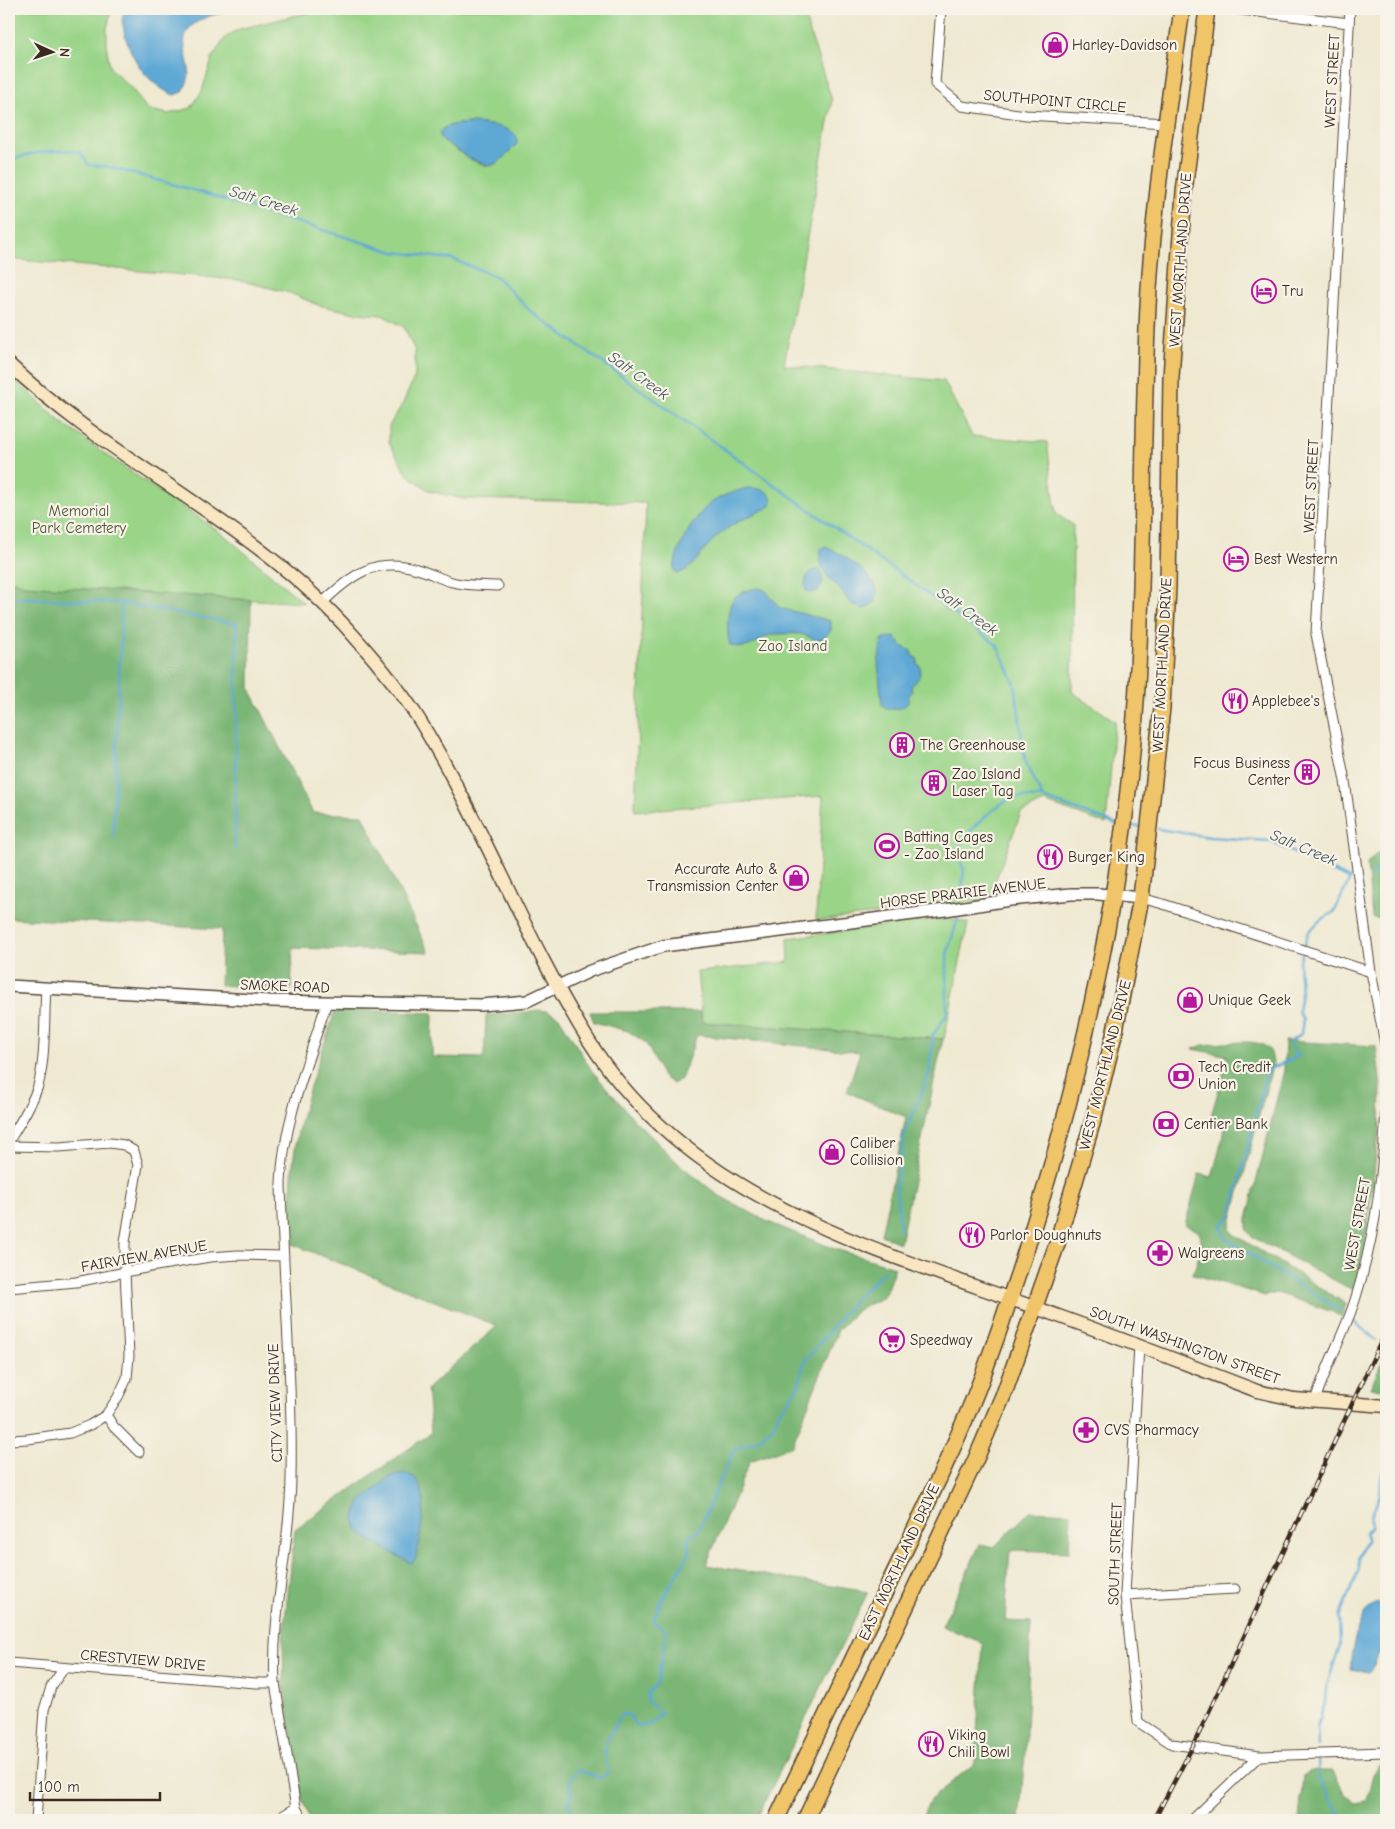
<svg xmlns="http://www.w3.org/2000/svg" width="1395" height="1829" font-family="'Comic Neue',sans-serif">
<rect width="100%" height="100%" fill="#f7f3e8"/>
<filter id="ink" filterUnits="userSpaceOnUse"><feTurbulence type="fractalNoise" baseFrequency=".02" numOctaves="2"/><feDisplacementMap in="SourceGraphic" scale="10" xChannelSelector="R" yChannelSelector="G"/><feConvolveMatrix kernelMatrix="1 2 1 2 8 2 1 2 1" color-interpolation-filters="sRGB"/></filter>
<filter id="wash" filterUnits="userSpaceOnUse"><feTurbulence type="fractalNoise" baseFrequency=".0096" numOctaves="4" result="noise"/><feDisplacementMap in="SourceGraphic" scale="20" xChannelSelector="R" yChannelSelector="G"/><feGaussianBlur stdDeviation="1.12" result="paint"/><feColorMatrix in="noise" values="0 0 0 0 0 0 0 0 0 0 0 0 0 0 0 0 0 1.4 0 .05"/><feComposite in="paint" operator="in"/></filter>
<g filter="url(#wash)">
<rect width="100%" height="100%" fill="#efe9d1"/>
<path fill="#99d487" stroke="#6a7f52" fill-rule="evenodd" d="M9,9h103l-5,19v22l3,18 22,21 15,20 21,5 23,-6 11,-17 11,-35 13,-19 13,-8 84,-20h479l30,91 -48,265 160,16 28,55 75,6 9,72 17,11 -1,167 43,29 -9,103 -62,-22 -23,11 -33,87 -171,21 -1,-4 7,-121 -188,15 11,-308 -183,-4 -33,-8 -22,-16 -19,-32v-17l14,-23 12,-27v-25l-11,-24 -22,-12 -26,-2 -38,-8 -28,-12 -52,-13 -229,-21zM469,123l47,22 -23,20c-16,4 -38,-18 -51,-25v-11l10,-4z
M9,374l52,48 51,37 112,76 80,68 -281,-18 -14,-6z
M949,918l19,5 -24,116 -242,-17 -5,-50 92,-10 -1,-24z"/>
<path fill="#7ab674" stroke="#5a7049" d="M9,579l14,6 228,15 -1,89 63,124 50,2 66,137 -136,-4 -2,42 -71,-5 2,-56 -213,-11z
M1386,845v74l-14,-1 -5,-55z
M342,1009l91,4 -1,44 52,1 2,-43 41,-3 10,-2 10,1 12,6 33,54 41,47 46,46 39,31 50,27 67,27 60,18 -11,30 -25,12 -21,21 -46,116 -42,15 -44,104 162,27 -112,228h-446l-1,-2 -8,-23 -17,-107 -1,-50 12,-109 136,-96 -4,-44 70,-63 -205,-82c-1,-30 -2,-59 2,-89 6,-48 26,-95 40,-141z
M590,1012h110l2,10 241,17 -43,204 -19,-8 25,-118 -59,-25 13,-40 -163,-17 -16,44 -8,5 -10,-7 -17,-34 -18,-12 -34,-9z
M1285,1041l91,5 5,41 -1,38 -16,127 -11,38 -101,-53 -5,-7v-11l37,-149z
M1224,1043c12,0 38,-5 46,8 2,3 2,8 3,12l-43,164 2,6 114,71 -4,14 -9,-6 -56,-19 -12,3 -72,-22c3,-11 14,-35 4,-43 -3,-3 -8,-4 -12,-6l14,-51 13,3 14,-52 -16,-5 18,-64 -35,-7 10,-4z
M1386,1355v34l-16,-1z
M1030,1511l41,2 -2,39 -59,-2 -5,71 26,1 -6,132 -6,66h-98l9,-20 45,-37 8,-120 -41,-17 38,-82 14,3z
M1382,1764h4v56h-87l4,-45 7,-4h23l11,22 12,10 11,-2 6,-27z"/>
<path fill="#5da8d5" stroke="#4c697a" d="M127,9h106c-13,5 -30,7 -40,16 -15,12 -6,28 -4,44 1,8 -3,16 -6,23l-9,3c-26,-10 -44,-37 -50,-64 0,-3 -2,-8 -2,-11 0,-4 3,-8 5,-11z
M469,123c9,0 57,3 47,22 -2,2 -4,4 -6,6 -6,7 -12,13 -22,15l-19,-8 -27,-18c-10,-15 17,-16 27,-17z
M747,488c11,0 29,2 24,18 -28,14 -43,17 -65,42 -8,10 -16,23 -29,26l-3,-3c0,-21 21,-56 37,-68 11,-8 23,-11 36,-15z
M824,547c15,3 46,26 52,40 5,13 -9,28 -21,19 -8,-5 -12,-14 -18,-20 -12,-10 -19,-22 -16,-37z
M814,570h5c8,11 2,25 -12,22 -5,-8 0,-19 7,-22z
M758,588l7,2 15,18 51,13v10c-16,16 -15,6 -31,3 -7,-1 -16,0 -23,0 -20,1 -24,20 -47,11 -4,-11 -4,-38 5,-48 6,-5 15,-8 23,-9z
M894,637c6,4 8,12 16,13l3,6 5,3 -1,5 3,2c1,9 -2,15 -9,20l1,5 -3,4 -1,8c-7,7 -18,9 -26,2l-4,-41 4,-23 2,-2z
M402,1473c35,2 17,63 14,85l-3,4 -3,1 -45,-26 -8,-8 -2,-8 1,-9 4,-10 30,-25z
M1378,1603c3,2 4,2 6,6 3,12 -5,57 -16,63l-17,-3c-2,-15 9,-63 27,-66z"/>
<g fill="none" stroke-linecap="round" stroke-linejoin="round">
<path stroke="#5da8d5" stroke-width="2.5" d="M9,161c24,-9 46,-13 71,-9l9,13 21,2 76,21 208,64 58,7 45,18 33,34 384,273 83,61 18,39 10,76 18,38 73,26
M9,597l113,6 115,21 -2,224
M1132,826l9,1
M1158,829l52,8 59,4 80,38
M113,835l9,-232
M1371,877l15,-16
M961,894l3,-24 -7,-16 6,-15 13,-14 19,-17 17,-11 31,1
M900,1230l-4,-45 9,-52 24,-59 4,-39 14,-21v-60l11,-36
M1340,1310l-113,-70 -7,-14 10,-8 37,-148 32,-14 -7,-7 -2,-7 11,-8 2,-14 -5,-9 3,-19 -2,-28 9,-31 11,-12 15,-9 16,-33
M1352,1320l24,20
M1385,1348l1,1
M1318,1747l-1,-20 8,-24 1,-15 14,-42 -1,-29 20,-48 -1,-12 9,-18 -2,-6 6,-5v-12l9,-21 1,-17 5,-19
M1318,1761l1,18 17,30 9,11
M578,1820l-11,-17 5,-8 -3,-15 9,-10 22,8 9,-6 -3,-10 -1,-18 17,-30 9,2 4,9 12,1 15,-13 -15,-12 1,-8 9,-10 10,-52 -14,-10 8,-19 29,-50 -2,-15 10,-6 37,-83 21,-7 17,-14 6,-15 20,-27 5,-23 53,-65 28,-26"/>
</g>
</g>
<g filter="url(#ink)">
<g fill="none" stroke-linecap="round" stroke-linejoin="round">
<defs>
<path id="minor" d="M941,9l-6,75 27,22 64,9 140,8
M1234,9l115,14
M1350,9l-34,625 29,147 26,191 15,77
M322,603c28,-27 53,-47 95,-34 12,3 23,10 35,13 15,4 31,3 46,4
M1141,898l22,6 208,68
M9,1141c10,-17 23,-36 29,-55 8,-29 6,-68 8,-98
M9,1146l50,1 51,-4 14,2 10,6 4,14 -13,77v30l4,84 -2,22 -9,19 -12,18 -16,10 -20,8 -42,6 -19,1
M9,1288l67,-6 74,-15 60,-10 28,-2 46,1
M1139,1346l-14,249 13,127 34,22 87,12 127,-4
M1315,1401c11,-36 30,-68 41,-104 19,-61 28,-128 30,-192
M106,1415l8,12 25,25
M1125,1595l110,-6
M9,1663l247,20h19
M36,1820l8,-110 7,-23 13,-19
M275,1820l21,-12
M303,1820l-7,-12 -21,-125c-4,-68 15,-136 16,-204 2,-99 -8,-198 -10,-296 2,-60 28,-124 46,-181
M1192,1820l67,-64"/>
<path id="tertiary" d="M9,986l260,15 212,4 46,-4 63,-30 73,-25 282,-36 65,-10 61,-6h27l43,4"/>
<path id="secondary" d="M9,364c106,101 246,159 344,271 24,27 48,55 67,86 63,103 105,218 169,320 100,158 282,207 447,267 74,26 147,55 221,83l37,8 92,7"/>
<path id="trunk" d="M776,1820c39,-82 79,-164 118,-247 31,-65 63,-130 89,-198 64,-174 113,-354 139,-538 25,-169 18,-339 25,-509 4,-107 20,-213 35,-319
M805,1820l170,-359 30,-70 52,-147 11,-39 26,-88 21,-86 26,-133 21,-190 6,-121 3,-210 13,-185 23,-183"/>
</defs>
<use href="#minor" stroke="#564739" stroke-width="11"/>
<use href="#tertiary" stroke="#564739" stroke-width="14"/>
<use href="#secondary" stroke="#564739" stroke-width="15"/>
<use href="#trunk" stroke="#564739" stroke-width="18"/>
<use href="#minor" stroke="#fff" stroke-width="9"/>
<use href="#tertiary" stroke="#fff" stroke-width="11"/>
<use href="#secondary" stroke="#f9e7c3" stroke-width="12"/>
<use href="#trunk" stroke="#f0c469" stroke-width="15"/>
<defs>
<path id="rail" d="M1154,1820l39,-74 193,-415"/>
</defs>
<use href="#rail" stroke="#3b2a1e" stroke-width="4.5"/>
<use href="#rail" stroke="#f7f3e8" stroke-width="2.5" stroke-dasharray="8" stroke-linecap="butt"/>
</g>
</g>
<defs>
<symbol id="shop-ring" viewBox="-11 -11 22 22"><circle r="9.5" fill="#f7f3e8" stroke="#b5179e" stroke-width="1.5"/><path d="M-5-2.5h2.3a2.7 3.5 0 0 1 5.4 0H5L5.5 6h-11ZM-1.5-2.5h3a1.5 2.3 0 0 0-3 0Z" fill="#b5179e"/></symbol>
<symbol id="hotel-ring" viewBox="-11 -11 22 22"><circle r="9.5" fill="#f7f3e8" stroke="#b5179e" stroke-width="1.5"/><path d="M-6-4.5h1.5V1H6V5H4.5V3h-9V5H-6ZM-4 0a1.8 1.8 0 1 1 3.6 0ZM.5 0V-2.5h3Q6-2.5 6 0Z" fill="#b5179e"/></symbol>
<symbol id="restaurant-ring" viewBox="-11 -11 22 22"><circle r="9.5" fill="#f7f3e8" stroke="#b5179e" stroke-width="1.5"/><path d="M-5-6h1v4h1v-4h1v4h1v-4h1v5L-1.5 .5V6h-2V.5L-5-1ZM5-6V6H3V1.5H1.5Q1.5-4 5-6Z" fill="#b5179e"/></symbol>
<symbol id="building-ring" viewBox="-11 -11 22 22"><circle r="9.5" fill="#f7f3e8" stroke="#b5179e" stroke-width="1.5"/><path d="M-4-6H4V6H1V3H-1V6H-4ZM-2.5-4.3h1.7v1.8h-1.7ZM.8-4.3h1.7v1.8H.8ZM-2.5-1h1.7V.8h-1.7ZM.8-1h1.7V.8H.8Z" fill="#b5179e"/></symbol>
<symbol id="stadium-ring" viewBox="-11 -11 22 22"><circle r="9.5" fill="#f7f3e8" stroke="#b5179e" stroke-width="1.5"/><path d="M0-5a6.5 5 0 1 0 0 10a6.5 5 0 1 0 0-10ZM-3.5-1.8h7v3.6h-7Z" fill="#b5179e"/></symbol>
<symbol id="bank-ring" viewBox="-11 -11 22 22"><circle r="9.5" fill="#f7f3e8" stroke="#b5179e" stroke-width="1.5"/><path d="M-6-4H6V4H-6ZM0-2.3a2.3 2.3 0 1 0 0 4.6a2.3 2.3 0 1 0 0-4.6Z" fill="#b5179e"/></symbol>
<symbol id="pharmacy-ring" viewBox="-11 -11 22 22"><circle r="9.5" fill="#f7f3e8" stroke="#b5179e" stroke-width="1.5"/><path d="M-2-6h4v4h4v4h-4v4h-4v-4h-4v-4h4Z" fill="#b5179e"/></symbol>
<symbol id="supermarket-ring" viewBox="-11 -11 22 22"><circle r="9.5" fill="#f7f3e8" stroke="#b5179e" stroke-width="1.5"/><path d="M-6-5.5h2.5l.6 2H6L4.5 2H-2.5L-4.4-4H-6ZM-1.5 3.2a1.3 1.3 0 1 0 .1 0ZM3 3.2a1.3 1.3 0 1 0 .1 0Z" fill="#b5179e"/></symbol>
</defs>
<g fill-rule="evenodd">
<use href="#shop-ring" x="1041" y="31" width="28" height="28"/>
<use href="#hotel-ring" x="1250" y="277" width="28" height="28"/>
<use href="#hotel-ring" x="1222" y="545" width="28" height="28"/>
<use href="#restaurant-ring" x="1221" y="687" width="28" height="28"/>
<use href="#building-ring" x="888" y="731" width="28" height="28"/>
<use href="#building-ring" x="1293" y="758" width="28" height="28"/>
<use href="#building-ring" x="920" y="769" width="28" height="28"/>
<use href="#stadium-ring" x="873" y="832" width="28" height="28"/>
<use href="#restaurant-ring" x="1036" y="843" width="28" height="28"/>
<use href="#shop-ring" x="782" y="864" width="28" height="28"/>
<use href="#shop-ring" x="1176" y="986" width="28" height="28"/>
<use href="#bank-ring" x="1167" y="1062" width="28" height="28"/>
<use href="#bank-ring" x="1152" y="1110" width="28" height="28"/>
<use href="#shop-ring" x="818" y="1138" width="28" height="28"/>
<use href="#restaurant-ring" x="958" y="1221" width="28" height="28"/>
<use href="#pharmacy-ring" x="1146" y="1239" width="28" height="28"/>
<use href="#supermarket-ring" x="878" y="1326" width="28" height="28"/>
<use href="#pharmacy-ring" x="1072" y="1416" width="28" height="28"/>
<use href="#restaurant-ring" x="917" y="1730" width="28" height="28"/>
</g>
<g text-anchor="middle" stroke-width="4.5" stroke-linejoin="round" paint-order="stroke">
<g font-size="15" fill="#3b2a1e" stroke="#f7f3e8" text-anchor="start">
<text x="1072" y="50">Harley-Davidson</text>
<text x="1282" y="296">Tru</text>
<text x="1254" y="564">Best Western</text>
<text x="1252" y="706">Applebee's</text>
<text x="920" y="750">The Greenhouse</text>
<text x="1290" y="768" text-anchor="end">Focus Business<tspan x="1290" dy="17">Center</tspan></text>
<text x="952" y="779">Zao Island<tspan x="952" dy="17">Laser Tag</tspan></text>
<text x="904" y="842">Batting Cages<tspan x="904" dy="17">- Zao Island</tspan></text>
<text x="1068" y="862">Burger King</text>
<text x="778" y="874" text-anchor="end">Accurate Auto &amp;<tspan x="778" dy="17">Transmission Center</tspan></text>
<text x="1208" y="1005">Unique Geek</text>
<text x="1198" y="1072">Tech Credit<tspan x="1198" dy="17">Union</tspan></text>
<text x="1184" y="1129">Centier Bank</text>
<text x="850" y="1148">Caliber<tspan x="850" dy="17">Collision</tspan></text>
<text x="990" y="1240">Parlor Doughnuts</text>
<text x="1178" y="1258">Walgreens</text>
<text x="910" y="1345">Speedway</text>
<text x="1104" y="1435">CVS Pharmacy</text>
<text x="948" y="1740">Viking<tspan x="948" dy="17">Chili Bowl</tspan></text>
</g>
<g font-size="15" fill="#3b2a1e" stroke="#f7f3e8">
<text transform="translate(1332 81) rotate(-87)" y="5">WEST STREET</text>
<text transform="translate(1055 101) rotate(5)" y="5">SOUTHPOINT CIRCLE</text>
<text transform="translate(1180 260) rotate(-86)" y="5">WEST MORTHLAND DRIVE</text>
<text transform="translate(1311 486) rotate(-87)" y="5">WEST STREET</text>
<text transform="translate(1162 665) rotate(-87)" y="5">WEST MORTHLAND DRIVE</text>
<text transform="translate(963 893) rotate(-7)" y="5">HORSE PRAIRIE AVENUE</text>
<text transform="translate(285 986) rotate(2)" y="5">SMOKE ROAD</text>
<text transform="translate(1105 1065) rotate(-76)" y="5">WEST MORTHLAND DRIVE</text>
<text transform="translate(1357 1224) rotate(-80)" y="5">WEST STREET</text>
<text transform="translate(144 1256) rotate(-10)" y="5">FAIRVIEW AVENUE</text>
<text transform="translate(1185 1345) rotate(20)" y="5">SOUTH WASHINGTON STREET</text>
<text transform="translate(275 1403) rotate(-92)" y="5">CITY VIEW DRIVE</text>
<text transform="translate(1115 1554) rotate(-88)" y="5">SOUTH STREET</text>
<text transform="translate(899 1562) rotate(-65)" y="5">EAST MORTHLAND DRIVE</text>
<text transform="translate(143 1660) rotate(5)" y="5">CRESTVIEW DRIVE</text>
</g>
<g font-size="15" fill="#525438" stroke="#f7f3e8">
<text x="79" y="516">Memorial<tspan x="79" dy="17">Park Cemetery</tspan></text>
<text x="793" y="651">Zao Island</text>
</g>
<g font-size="16" font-style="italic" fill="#47565e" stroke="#f7f3e8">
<text transform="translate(264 200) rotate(17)" y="6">Salt Creek</text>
<text transform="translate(639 375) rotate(36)" y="6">Salt Creek</text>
<text transform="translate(968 611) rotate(36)" y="6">Salt Creek</text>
<text transform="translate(1304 847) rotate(23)" y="6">Salt Creek</text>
</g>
</g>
<rect width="1395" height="1829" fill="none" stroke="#f7f3e8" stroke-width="30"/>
<g transform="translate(52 52) rotate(93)" stroke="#f7f3e8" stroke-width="4" paint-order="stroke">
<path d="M0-4L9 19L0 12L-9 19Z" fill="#3b2a1e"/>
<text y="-8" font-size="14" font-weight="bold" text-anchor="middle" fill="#3b2a1e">N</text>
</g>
<path d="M30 1792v8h130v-8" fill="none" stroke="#3b2a1e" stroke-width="2.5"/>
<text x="38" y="1792" font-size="15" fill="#3b2a1e" stroke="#f7f3e8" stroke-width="4" paint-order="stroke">100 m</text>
</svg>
